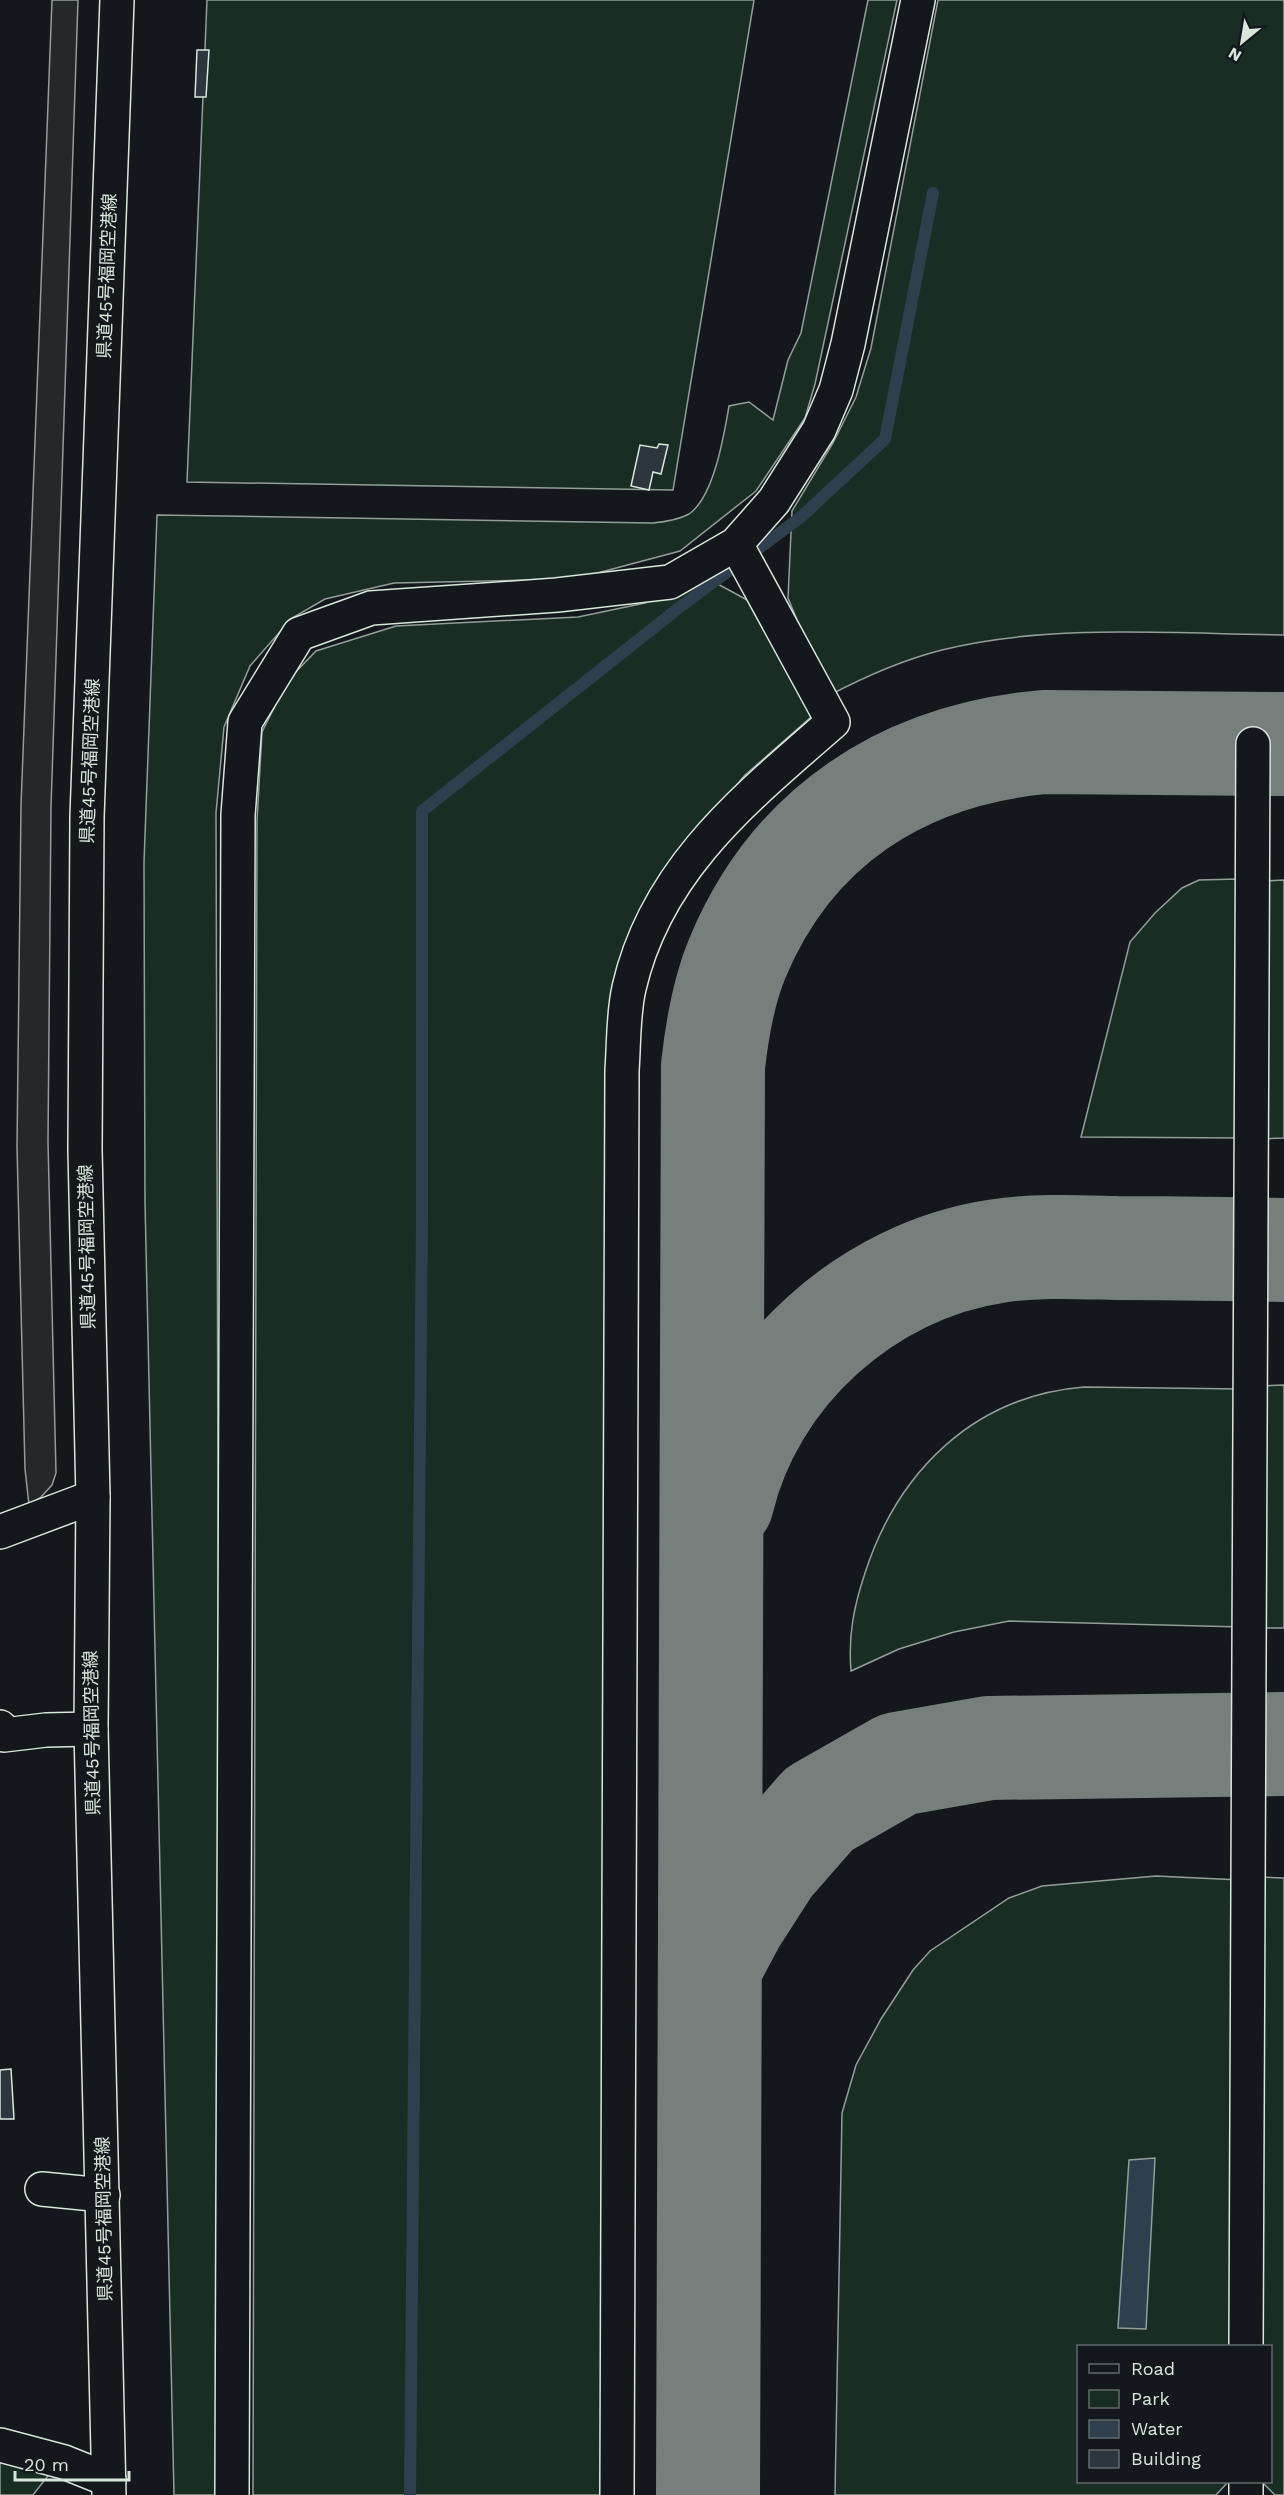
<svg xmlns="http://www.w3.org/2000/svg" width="1284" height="2495" font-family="'Work Sans','Noto Sans JP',sans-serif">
<rect width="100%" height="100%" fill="#14181c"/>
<path fill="#1a2d24" stroke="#939e99" stroke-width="1.5" d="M207,0h547l-81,490 -486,-8z
M868,0h29l-82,384 -10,34 -49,73 -76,60 -105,28 -181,4 -69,16 -33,19 -42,48 -26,61 -8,86 5,1682h-47l-29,-1292 -1,-341 13,-347 496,8c11,-1 25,-3 36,-9 25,-17 35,-79 40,-108l20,-4 24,18 15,-60 13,-27z
M938,0h346v635c-110,-1 -235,-12 -342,15 -40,10 -78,27 -114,46l-40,-98 4,-87 41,-68 23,-46 15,-49z
M705,577l55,30 51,110 -67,59 -27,34 -81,135 -35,1550h-348l4,-1674 5,-89 26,-52 28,-29 80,-25 182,-9 67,-14z
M1237,879l5,259 -161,-1 49,-195 25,-29 27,-25 17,-8z
M1284,880v258l-24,1 3,-258z
M1284,1385v243h-24l1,-242z
M1084,1387l158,2 -1,238 -232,-6 -55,11 -55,17 -48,22c-3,-36 3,-65 14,-98 33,-102 109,-177 219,-186z
M1156,1876l84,4 -2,466h-160v136h150l-12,13h-381l7,-382 14,-48 25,-46 32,-49 17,-19 79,-53 33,-12z
M1259,1877l25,1v617h-9l-13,-13h8v-136h-13z
M0,2457l51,15 -18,23h-33z"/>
<path fill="#24282b" stroke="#939e99" stroke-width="1.5" d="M52,0h26l-27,807 -3,335 8,331 -4,12 -11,12 -12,8 -4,-36 -8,-322 4,-342z"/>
<path fill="#2f3f4d" stroke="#939e99" stroke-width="1.5" d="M1155,2158l-9,171 -28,-1 11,-168z"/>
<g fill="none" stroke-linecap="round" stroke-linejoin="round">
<path stroke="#2f3f4d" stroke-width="12" d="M410,2495l12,-1275v-409l258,-204 121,-90 84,-78 48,-246"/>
<path stroke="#767f7c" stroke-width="104" d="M722,1502c30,-128 145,-232 276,-251 39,-6 78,-4 118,-3 56,0 112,1 168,2
M710,1966l24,-45 36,-56 49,-56 79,-45 91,-16 295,-4
M708,2495l5,-1429c4,-36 10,-73 24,-107 55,-133 166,-204 307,-217l240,2"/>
</g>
<path fill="#2c363c" stroke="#d8e6dc" stroke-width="1.5" d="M197,50h12l-3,47h-11z
M659,444l9,1 -7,29 -8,-2 -4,18 -18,-4 9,-41 17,3z
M11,2069l3,50h-14v-49z"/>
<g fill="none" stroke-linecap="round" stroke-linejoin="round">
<defs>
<path id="minor" d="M0,1532l93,-35
M0,1727l4,8 42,-5 45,-1
M42,2189l61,6
M1246,2346l7,-1602
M0,2445l64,17 45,18
M232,2495l6,-1680 7,-93 54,-88 72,-26 186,-13 113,-13 66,-38 38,-43 45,-71 17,-40 12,-46 70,-344
M617,2495l5,-1425c2,-27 1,-56 7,-82 27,-119 117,-190 204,-266l-97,-178
M1246,2495v-13"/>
<path id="major" d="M109,2495l-18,-766 2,-232 -8,-347 2,-333 30,-817"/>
</defs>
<use href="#minor" stroke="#d8e6dc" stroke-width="36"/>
<use href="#major" stroke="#d8e6dc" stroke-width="36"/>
<use href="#minor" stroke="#14181c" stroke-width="33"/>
<use href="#major" stroke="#14181c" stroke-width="33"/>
</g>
<g text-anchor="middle" stroke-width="4.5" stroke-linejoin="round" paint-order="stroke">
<g font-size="18" fill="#d8e6dc" stroke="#14181c">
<text transform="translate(107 276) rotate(-88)" y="6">県道45号福岡空港線</text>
<text transform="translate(90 761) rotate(-88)" y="6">県道45号福岡空港線</text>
<text transform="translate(87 1247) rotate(-91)" y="6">県道45号福岡空港線</text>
<text transform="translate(92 1733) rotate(-91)" y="6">県道45号福岡空港線</text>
<text transform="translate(104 2219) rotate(-91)" y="6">県道45号福岡空港線</text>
</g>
</g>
<rect x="1077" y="2345" width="195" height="138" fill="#14181c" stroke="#626a69" stroke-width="1.5"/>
<rect x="1089" y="2364" width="30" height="9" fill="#14181c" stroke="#626a69" stroke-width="1.5"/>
<text x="1131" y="2375" font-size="18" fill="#d8e6dc">Road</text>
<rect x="1089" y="2390" width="30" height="18" fill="#1a2d24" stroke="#626a69" stroke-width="1.5"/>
<text x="1131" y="2405" font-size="18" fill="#d8e6dc">Park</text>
<rect x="1089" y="2420" width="30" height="18" fill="#2f3f4d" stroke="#626a69" stroke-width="1.5"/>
<text x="1131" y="2435" font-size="18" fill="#d8e6dc">Water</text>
<rect x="1089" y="2450" width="30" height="18" fill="#2c363c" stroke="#626a69" stroke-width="1.5"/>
<text x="1131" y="2465" font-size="18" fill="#d8e6dc">Building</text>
<g transform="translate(1242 42) rotate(210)" stroke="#14181c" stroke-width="4.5" paint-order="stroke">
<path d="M0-4.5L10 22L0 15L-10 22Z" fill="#d8e6dc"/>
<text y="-9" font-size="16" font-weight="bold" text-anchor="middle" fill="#d8e6dc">N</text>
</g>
<path d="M15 2471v9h114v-9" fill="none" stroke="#d8e6dc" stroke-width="3"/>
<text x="24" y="2471" font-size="18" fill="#d8e6dc" stroke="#14181c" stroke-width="4.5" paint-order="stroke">20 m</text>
</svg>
